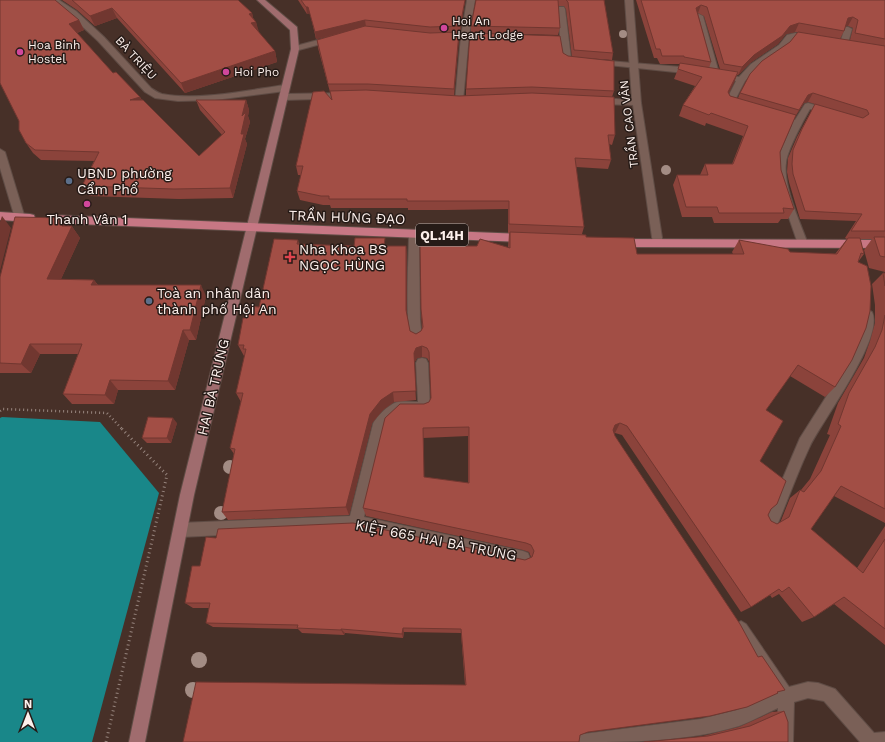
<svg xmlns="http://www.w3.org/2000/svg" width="885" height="742" font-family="'Work Sans',sans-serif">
<rect width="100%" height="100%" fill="#473028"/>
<path fill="#198789" d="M2,417l98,5 59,71 -67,249h-92v-324z"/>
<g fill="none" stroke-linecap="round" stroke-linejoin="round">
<defs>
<path id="lane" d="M558,7h6l1,2 6,49 10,1 1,2 -1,2 -17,-1 -4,-20 -16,-1 -4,-2 4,-2h16z
M696,14h3l4,2 16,57 20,4 12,-13 28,-19 8,-10 8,-2 17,2 4,2 -4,2 -16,-2 -3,2 -8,10 -28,19 -12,13 -11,21 7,3 -4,3 -11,-3 -1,-2 11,-22 -24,-5 -1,-2 -16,-58z
M333,36h3v4l-41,11 -4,-2 1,-2z
M596,60l98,8 4,3 -4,3 -95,-10h-3l-1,-2z
M348,93l4,3 -1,2 -68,2 -4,-3 4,-3z
M808,103l24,7 1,2 -4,3 -19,-6c-7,12 -23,42 -24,54 -3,23 14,59 22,81l-1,3h-8l-1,-3 -22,-64v-18l16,-37 -18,-5 -1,-2 4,-3 18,5 10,-16z
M422,358l4,1 2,4 2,44 -2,4 -4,1h-23l-16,15 -21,90 159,34 5,2 2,5 -2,5 -5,2 -167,-36 -176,8 -5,-2 -2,-5 2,-5 5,-2 170,-7 23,-92c3,-7 17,-21 25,-22 7,-1 13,0 20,0l-2,-39 2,-4z
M741,621l5,3 43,63 19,-5 10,1 17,6 39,44 11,-1v10h-25l-36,-41 -16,-3 -14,4 -1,40h-16l1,-34c-13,6 -26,13 -39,18 -53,16 -110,16 -164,16l2,-6 6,-2 118,-15 36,-9 38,-17 -39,-59 -3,-5 3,-5z"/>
<path id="street" d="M50,0h9l17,11 28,26 47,51c3,2 7,5 11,6 37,7 86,-4 123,-9l4,3 -4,3 -70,9 -37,1 -23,-3 -10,-6 -47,-51 -28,-26z
M467,0h8l-6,36 -6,65 -4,3 -4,-3 6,-65z
M625,0h8l8,103 22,141 -1,3h-8l-1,-3 -20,-139 -33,-1 -4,-3 4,-3 32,2z
M845,27h3l4,2 -4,14 -4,2 -4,-2z
M0,149l5,3 20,66 -1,3h-8l-1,-3 -15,-50z
M414,230l4,1 1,3 1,86 2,18 -2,3 -4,2 -4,-2c-8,-15 -3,-86 -3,-107l1,-3z
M868,310l4,2c13,25 -50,109 -62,134 -12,25 -21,51 -32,77l-11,7 -5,-2 -2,-5 2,-5 6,-5 32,-75 45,-71 14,-32 5,-23z"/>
<path id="secondary" d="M257,0h8l32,27 2,22 -105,446 -49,247h-16l51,-247 111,-446 -1,-19z"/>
<path id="primary" d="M0,212l30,2 4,1 1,3 -1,3 -4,1 -30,-2z
M51,215l473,19 4,1 1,3 -1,3 -4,1 -473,-19 -4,-1 -1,-3 1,-3z
M618,239l267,1v8l-267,-1 -4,-1 -1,-3 1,-3z"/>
</defs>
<use href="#lane" stroke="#5f4c45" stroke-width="2"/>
<use href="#street" stroke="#5f4c45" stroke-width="2"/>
<use href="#secondary" stroke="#5f4c45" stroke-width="2"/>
<use href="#primary" stroke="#5f4c45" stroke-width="2"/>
<path stroke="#97857e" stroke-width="2.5" stroke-dasharray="1 3" stroke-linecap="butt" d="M0,411l2,-2 105,4 15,16"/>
<path stroke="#97857e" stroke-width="3" stroke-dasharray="1 3.5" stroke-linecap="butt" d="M106,742l61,-267 -46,-47"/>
<use href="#lane" fill="#7a6057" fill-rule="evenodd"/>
<use href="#street" fill="#7a6057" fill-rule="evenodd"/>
<use href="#secondary" fill="#a06c6e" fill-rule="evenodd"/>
<use href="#primary" fill="#c77784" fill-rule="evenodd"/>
</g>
<g fill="#a38c84">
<circle cx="623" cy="34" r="4"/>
<circle cx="666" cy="170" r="5"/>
<circle cx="230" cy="467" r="7"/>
<circle cx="221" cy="513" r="7"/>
<circle cx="199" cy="660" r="8"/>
<circle cx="193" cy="690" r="8"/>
</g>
<path fill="#8b433b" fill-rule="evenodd" d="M62,0h176l14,13 1,5 3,4 2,10 17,19 2,11 -92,31 -68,-75 -22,8 -18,-16z
M298,0h167l-5,33h-1l-5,63h12v-7l97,-36 51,38 -2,6 3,38 -3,10 -3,-1 2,16 -3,9 -32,-2 8,60 -2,7 4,3 51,17h96l-1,-2 7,-12 51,12 45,2 12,-15 -2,-1 11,-17 -56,-2 -11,-37 -2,-10 1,-14 9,-21 18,-33 -7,-2 -4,1 -9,14 -15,35 1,18 13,39 -6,10h-7l-3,4h-64l-2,-6h-30l-9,-32 4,-10h23l5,-11h27l11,-28 -37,-13 -1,3 -26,-10 4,-11 12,-19 -21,-7 6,-15h-20l-3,-6h-3l-18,-58h249v272l-16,-4 -5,-18 8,-11h-12l4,15 -6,8 -23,125 -10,10 -35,-21 -24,34 -6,51 11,48 -3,6 3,6 6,3 3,-1 10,-25 10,-8h1l9,-11 20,-44 -3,-1 11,-31 26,-45 6,-17 5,-18v-18l-3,-21 11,-11h2v250l-51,-27 -23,33 46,39 28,-42v119l-51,-41 -20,13 -12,5 -23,-28 -7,4 -2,-3 -19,12 -10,5 -119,-177 -7,-2h-1l1,3 162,256 -67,24 -123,16 -122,-47 -4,-52 -57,-1 -1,6 -58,-5 -1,2 -42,-2 -4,-4 -85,-2 -7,-4 3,-15h-16l-8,-5 340,-43 6,-3 -2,-5 -6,-2 -157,-34 -3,-8 61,-104 5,-2 2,-4 -1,-35 -3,-5 -5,-1 -5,1 -3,5 2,37 -22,2 -11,8 -11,13 -23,92 -121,5 -6,-8 12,-58 -4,-6 11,-46 -5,-9 9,-37h-1l-6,-11 7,-27 14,-11 39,-67 1,4 55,2h52l1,12v57l3,16 6,3 5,-3 1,-3 -1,-19 87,-61 1,-15h-1v-24l-63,1h-37v-2h-77l-1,-3h-7l-23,-5 -3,-9 4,-16h-3l-2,-9 35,-67 -1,-7 -12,-44 -1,-8 17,-5 -18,4 -6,-26 -3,1zM698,13l6,3 16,53 -11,-1 2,-6zM846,26h2l5,2 -3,12 -10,-1 4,-8zM795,32h3l-8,10 -50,51 -2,5 -8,-2 -1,-3 8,-18h1l12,-12 28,-19 8,-10zM468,436v47l-44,-6 -1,-39z
M476,0h128l9,53 -1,7 -40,-3 -6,-48 -2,-3h-6l2,22 -2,7 -87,-2v-7z
M79,20l5,10 -7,3 36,40 27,24 2,3 57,56 23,-21 -22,-25 -4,-10h50l3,10 -1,6 2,6 -5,17 2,5 -14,54 -54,1 -90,-3 -7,-10 12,-25 -53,-1 -8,-7 -7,-10 -7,-22z
M66,218l14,20 -19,41 33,1 4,5 108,11 -10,44h-7l-14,50h-57l-4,14h-42l-9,-10 15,-40h-38l-9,19h-31v-96z
M177,423l-6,20h-24l-5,-5z
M784,711l4,31 -89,-5 40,-10 33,-15z"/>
<path fill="#713730" d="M465,0l-5,33v-7z
M701,5l-3,8 -4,3 2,-8z
M306,7h2l2,6 -3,1z
M112,8l5,10 -22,8 -5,-10z
M252,13l2,9h2l3,10 -5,1 -5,-19z
M853,17l-5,9 -4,1 4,-9z
M79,20l5,10 -10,4 -5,-10z
M365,20l1,7 -50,12 -1,-7z
M799,23l-4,9 -9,2 -8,10 -28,19 -12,12 4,-8 12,-12 36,-29z
M459,32v8l-5,56v-7z
M275,51l2,11 -92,31 -4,-10z
M738,72l-4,11 -10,19 4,-10z
M813,93l-5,9 -4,1 -10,15 14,-23z
M140,97l5,10 -15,-7z
M246,100l3,10 -1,6 2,6 -5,17 2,5 -14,54 -3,-10 11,-54 1,-18z
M2,216l9,12 -11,43v-49z
M66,218l14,20 -24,52 -9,-11 15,-53z
M406,246l1,12v63l-1,-11z
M94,280l8,11 -11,-6z
M201,285l5,11 -10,44 -6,-10z
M183,330l6,10 -14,50 -7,-9z
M30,344l10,10 -9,19 -10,-9z
M422,346v11l-5,1 -3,5 2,37 -2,-47 2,-5z
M110,380l8,10 -4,14 -9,-9z
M393,392l1,10 -11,8 -11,13 -23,92 -3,-8 24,-93 11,-14z
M173,418l4,5 -6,20 -4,-5z
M620,423l-5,10 -5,2 5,-10z
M403,628l1,4 -1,6 -1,-4z
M341,629l4,4 -1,2 -3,-5z"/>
<path fill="#a24e45" stroke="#713730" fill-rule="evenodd" d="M0,0h55l24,20 -10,4 44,49 3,-1 24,25 -10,3h13l56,56 26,-24 -29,-32h50l-4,16 4,-4 -5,22h3l-14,54 -56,1 -92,-3 17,-34 -64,-2 -9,-7 -7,-13v-9l-19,-38z
M72,0h166l14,13 -3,1 7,8 -5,1 24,28 -94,32 -69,-75 -22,8z
M301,0h164l-5,26 -30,1 -65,-7 -50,12 -7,-25h-2z
M476,0h82l2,28 -89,-2z
M566,0h38l9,53 -39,-3 -6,-48z
M641,0h244v39l-30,-6 3,-13 -5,-3 -5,1 -4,13 -45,-8 -9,3 -8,10 -28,19 -12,12 -18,-3 -17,-57 -6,-2 -5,3 15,54 -27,-5v-1h-22l-2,-7h-4z
M365,26l65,7 29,-1 -5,57 -86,-5h-40l-11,-44z
M798,32l87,14v185h-34l11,-17 -57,-3 -12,-37 -1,-10 1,-14 9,-21 13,-25 48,14 6,-4 -2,-4 -54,-17 -5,2 -9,15 -59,-17 10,-19 12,-13 28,-19z
M470,33l90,3 3,17 5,3 46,5v30l-82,-4 -66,2z
M680,63l58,9 -10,20 2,4 66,19 -16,37 1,18 13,39 -11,-1 1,5h-65l-2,-6h-31l-9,-32h31l-3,-11h28l15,-38 -37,-13 -2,2 -26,-10 19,-28 -24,-8z
M366,90l93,6 73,-3 82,4 1,38h-7l3,25 -36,-2 9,69 -75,-3v-23h-102v-2h-78v-3h-8l-24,-5 6,-25h-7l17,-74 11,-1 8,9 -2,-9z
M15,217l51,1 -4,8h10l-25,53 47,1 -3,5h110l-11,45h-7l-15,51 -58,-1 -5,15 -42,-1 19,-50h-52l-9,20 -21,-1v-86z
M510,232l76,3v2l48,1 3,16h107l-5,-14 49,9 2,3 47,2 11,-16h12l4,16 -3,-1 -3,9 9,4 4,20 -1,25 -4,17 -14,32 -17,27 -37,-22 -32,45 17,11 -23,40 26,20 -9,23 -6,5 -3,6 3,6 6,3 12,-7 11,-27 4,2 17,-21 20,-45 -3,-2 11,-31 26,-46 7,-17 3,-15v194l-44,-23 -30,43 52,44 22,-34v90l-41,-32 -30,20 -25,-30 -7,5 -3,-3 -28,18 -124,-181 -7,-3 -5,2 -2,5 2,6 125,188 18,33 4,-1 23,34 -8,2 1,1 -31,14 -37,9 -122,16 -8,3 -1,7h-396l13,-60 270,3 -5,-56 -58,-1 -1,6 -61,-5v1l-44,-2 1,-3 -92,-2 4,-20h-25l7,-37h8l6,-29 10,1 2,-9 135,-6 172,37 7,-3 2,-6 -3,-6 -5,-2 -163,-35 22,-90 15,-14h24l5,-2 2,-4 -2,-46 -2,-4 -5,-2 -6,2 -2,5 2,38 -23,1 -12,8 -11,14 -24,93 -124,5 13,-63 -5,-1 13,-55h-7l10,-44h-3l1,-4h-6l5,-27h2l3,-12 11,1 15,-68 24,1 -1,4 57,2 1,-8h30l-1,8h22v64l4,21 6,3 5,-3 2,-4 -2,-18 -1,-63h57l3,-7 30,9zM469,427v56l-45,-6 -1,-49z
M874,237h11v20l-5,-1z
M883,273h2v13z
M148,417l25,1 -6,20h-25z
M784,711l4,11v20h-144l64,-6 42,-10z"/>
<g fill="#d1479c" stroke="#261b17" stroke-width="1.5">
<circle cx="444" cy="28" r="4"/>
<circle cx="20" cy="52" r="4"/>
<circle cx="226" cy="72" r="4"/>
<circle cx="87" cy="204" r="4"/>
</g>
<g fill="#5c6f8a" stroke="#261b17" stroke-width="1.5">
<circle cx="69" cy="181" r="4"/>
<circle cx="149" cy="301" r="4"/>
</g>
<path fill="#e0444e" stroke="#261b17" stroke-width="1.5" d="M288 251h4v4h4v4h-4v4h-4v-4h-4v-4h4z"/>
<g text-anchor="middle" stroke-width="3" stroke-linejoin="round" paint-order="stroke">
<g font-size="12" fill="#fdf0ec" stroke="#261b17" text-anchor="start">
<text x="452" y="25">Hoi An<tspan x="452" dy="14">Heart Lodge</tspan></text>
<text x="28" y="49">Hoa Binh<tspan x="28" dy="14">Hostel</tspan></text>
<text x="234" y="76">Hoi Pho</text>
</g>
<g font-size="12" fill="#fdf0ec" stroke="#261b17">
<text transform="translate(136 58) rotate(47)" y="4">BÀ TRIỆU</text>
<text transform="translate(629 124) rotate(-97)" y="4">TRẦN CAO VÂN</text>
</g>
<rect fill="#261b17" stroke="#bcb0ac" stroke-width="1" x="416" y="224" width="52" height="22" rx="3"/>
<g font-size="13" font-weight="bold" fill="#fdf0ec">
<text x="442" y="240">QL.14H</text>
</g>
<g font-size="14" fill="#fdf0ec" stroke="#261b17" text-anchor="start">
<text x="77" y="178">UBND phường<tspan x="77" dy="16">Cẩm Phổ</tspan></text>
<text x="87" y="224" text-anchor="middle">Thanh Vân 1</text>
<text x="299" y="254">Nha Khoa BS<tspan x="299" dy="16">NGỌC HÙNG</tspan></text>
<text x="157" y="298">Toà an nhân dân<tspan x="157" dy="16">thành phố Hội An</tspan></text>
</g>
<g font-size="14" fill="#fdf0ec" stroke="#261b17">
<text transform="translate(347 217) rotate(2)" y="5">TRẦN HƯNG ĐẠO</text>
<text transform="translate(213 387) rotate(-77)" y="5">HAI BÀ TRƯNG</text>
<text transform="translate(436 540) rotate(11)" y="5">KIỆT 665 HAI BÀ TRƯNG</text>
</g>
</g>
<g transform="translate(28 714)" stroke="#261b17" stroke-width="3" paint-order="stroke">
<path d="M0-3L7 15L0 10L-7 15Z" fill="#fdf0ec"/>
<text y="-6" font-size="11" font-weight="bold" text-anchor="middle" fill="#fdf0ec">N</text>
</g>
</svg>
